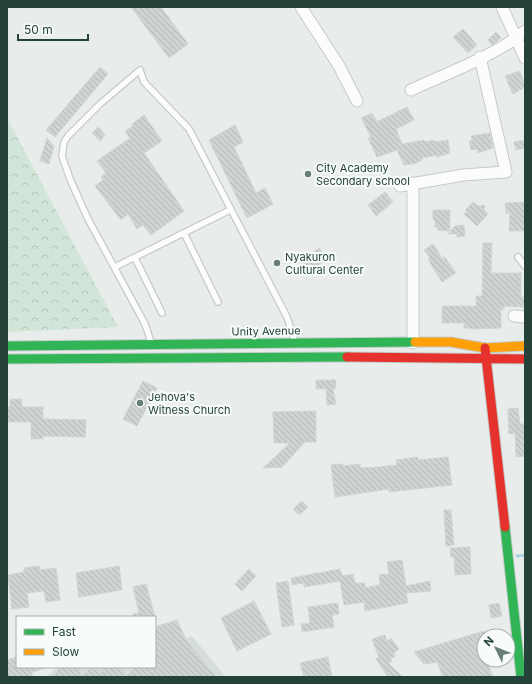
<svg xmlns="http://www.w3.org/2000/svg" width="532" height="684" font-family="Inter,sans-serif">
<defs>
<pattern id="park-crowns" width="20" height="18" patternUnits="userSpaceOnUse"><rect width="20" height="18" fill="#d1e6d8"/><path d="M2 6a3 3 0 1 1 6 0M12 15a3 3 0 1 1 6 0" fill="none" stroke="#b3c6ba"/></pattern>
<pattern id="building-back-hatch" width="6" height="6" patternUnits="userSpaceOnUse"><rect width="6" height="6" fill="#cfd4d2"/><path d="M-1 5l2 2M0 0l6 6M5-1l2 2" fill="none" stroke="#b2b7b5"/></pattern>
</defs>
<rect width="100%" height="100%" fill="#e8edeb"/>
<path fill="#d6dedb" d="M192,636l34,41h-179l9,-10h99v-16z"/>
<path fill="url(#park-crowns)" d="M7,118l111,209 -111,5z"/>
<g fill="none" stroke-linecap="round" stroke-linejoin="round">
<path stroke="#a9d4db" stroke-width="3" d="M517,556l8,-1"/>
</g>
<path fill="url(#building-back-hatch)" stroke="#d1d6d4" d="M131,7h30l27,37 -19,14z
M463,29l14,16 -9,8 -15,-16z
M496,32l5,6 -9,7 -4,-5z
M100,67l8,7 -53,63 -9,-7z
M520,71l5,16 -12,7 -8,-18z
M407,107l7,13 -18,9 6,15 22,-4 1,2 9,-2 1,2 13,-2 2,13 -13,4v-2l-15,3v2l-5,3 -13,2 -7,-15 -20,7 -9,-19 3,-1 -10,-19 11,-5 5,9z
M144,115l18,26 -18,12 40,58 -33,24 -8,-10 -6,4 -9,-15 -7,6 -26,-34 8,-6 -2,-3 5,-4 -9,-12 33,-23 -5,-7 8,-5 -1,-2z
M235,125l8,17 -9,5 22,46 9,-5 8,16 -26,14 -38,-78z
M98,127l7,8 -5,6 -8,-8z
M490,133l3,15 -15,5 -1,-4 -6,1 -2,-9h3l-1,-5z
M47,138l7,8 -5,18 -9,-3z
M525,140v8l-9,2 -2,-8z
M385,192l8,10 -17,14 -8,-11z
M473,202l5,4 7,-1 -1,5 4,4 -11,12 -13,-12 3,-3 -2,-1z
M525,202v29h-16l1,-18h-4l-1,-10z
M433,210h17v21l-12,-1v-3h-3v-7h-2z
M464,225l1,11 -8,1v-3h-9l7,-8z
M483,243h9l-1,30h30v24h4v10l-21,-1v3h-3v19l-30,1v-1h-7v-5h-22v-17h34v-10h6z
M433,244l11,17v-5l12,17 -14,9 -13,-21v-5l-5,-6z
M319,248l8,10 -17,14 -9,-11z
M316,380h20l-1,9h-2l3,15 -9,1 -1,-16h-10z
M143,381l14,7 -20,38 -14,-7z
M10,399h12v8h21v12l43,1 -1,17 -42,-1v3h-12v-17h-24v-15h3z
M518,408l2,16h5v32l-9,1 -1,-24 -6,1 -1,-25z
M316,411v31h-11l-23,25 -19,1 27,-25h-16l-1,-31z
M418,457v3l30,-3 4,28 -63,7v-3l-54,8 -4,-32 12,-1v2l17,-2v4l19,-1 18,-2 -1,-5z
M302,501l6,6 -9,8 -6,-6z
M444,510h7l3,35 -8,1z
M470,547l1,27 -16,1 -1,-18h-3l-1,-9z
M402,560l4,26 24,-5 1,10 -25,2 2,10 -43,8 -1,-9 -20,3 -4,-24 -36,6 -1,-4 -11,2 -1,-7 49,-9 2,7 11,-2 2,9h10v5l15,-3 -1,-10 10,-1 -2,-12z
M39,566l1,4 16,-2 4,32 -14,2 -2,-11 -17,2 2,14 -17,2 -4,-34 16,-3v-4z
M119,566l3,24 -43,7 -3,-24z
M249,569l7,7 -14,15 -7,-7z
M288,581l6,44 -12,2 -6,-44z
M146,584l9,33h-21l-1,-3 6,-1 -6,-26z
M254,601l17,33 -34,17 -16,-33z
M338,603l1,11 -7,1 2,12 -32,5 -1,-8 9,-1 -2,-16z
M499,603l3,13 -11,2 -2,-13z
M177,620l9,20 30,37h-90l9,-10h20v-40z
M484,631v31l3,-1 6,16h-50l-6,-15 -13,2 -10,-12z
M385,635l2,6 4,-3 8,11 -5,4 1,3 -5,3 2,2 -3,3 14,13h-15l-12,-18 3,-2 -7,-18z
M17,657v10l27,1 -13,5 3,4h-27v-17z
M328,657l4,20h-28l-4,-14z
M61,667h18l2,10h-29z
M91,667h5l5,5 4,-5h13l7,6 -3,4h-41z"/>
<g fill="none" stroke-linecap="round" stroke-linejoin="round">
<defs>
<path id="lane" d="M184,233l34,69
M518,257l7,9
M135,258l27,55
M115,267l115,-57
M151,342l-6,-18 -57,-105 -18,-40 -8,-23 2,-14 4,-6 32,-32 40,-34 4,12 45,47 98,188 7,22"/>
<path id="street" d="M301,7l38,59 18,35
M502,7l23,51
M411,90c34,-16 86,-35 114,-59
M413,183v160
M400,186l63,-11 43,-3 -26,-115
M514,316l11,1"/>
<path id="fast" d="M7,346l408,-4
M7,359l340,-2
M505,527l16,150"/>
<path id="slow" d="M415,342h36l34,6 40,-2"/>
<path id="jam" d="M485,348l20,179
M347,357l178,2"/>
</defs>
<use href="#lane" stroke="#c5cac8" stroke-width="8"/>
<use href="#street" stroke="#c5cac8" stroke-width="13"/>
<use href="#fast" stroke="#c3cbc8" stroke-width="11"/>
<use href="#slow" stroke="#c3cbc8" stroke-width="11"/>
<use href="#jam" stroke="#c3cbc8" stroke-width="11"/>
<use href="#lane" stroke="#fcfcfc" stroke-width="5.5"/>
<use href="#street" stroke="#fcfcfc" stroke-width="11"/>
<use href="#fast" stroke="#30b455" stroke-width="9"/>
<use href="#slow" stroke="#ff9f0a" stroke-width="9"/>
<use href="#jam" stroke="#e5322d" stroke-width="9"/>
</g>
<g fill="#697e78" stroke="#f7fbf9" stroke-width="1.5">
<circle cx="308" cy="174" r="4"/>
<circle cx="277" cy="263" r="4"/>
<circle cx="140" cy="403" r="4"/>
</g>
<g text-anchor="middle" stroke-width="4" stroke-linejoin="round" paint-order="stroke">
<g font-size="11" fill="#24423a" stroke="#f7fbf9" text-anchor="start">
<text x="316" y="172">City Academy<tspan x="316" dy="13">Secondary school</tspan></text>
<text x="285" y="261">Nyakuron<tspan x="285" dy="13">Cultural Center</tspan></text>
<text x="148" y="401">Jehova's<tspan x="148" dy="13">Witness Church</tspan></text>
</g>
<g font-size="11" fill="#24423a" stroke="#f7fbf9">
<text transform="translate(266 331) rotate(-1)" y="4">Unity Avenue</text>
</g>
</g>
<rect width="532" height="684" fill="none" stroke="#24423a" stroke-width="16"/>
<rect x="16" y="616" width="140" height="52" fill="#f7fbf9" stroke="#a3b1ad"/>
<rect x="24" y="629" width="20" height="6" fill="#30b455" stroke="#a3b1ad"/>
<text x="52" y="636" font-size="12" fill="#24423a">Fast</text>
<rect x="24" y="649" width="20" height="6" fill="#ff9f0a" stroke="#a3b1ad"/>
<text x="52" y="656" font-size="12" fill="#24423a">Slow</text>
<g transform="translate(496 648) rotate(313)"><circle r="19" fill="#f7fbf9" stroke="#a3b1ad"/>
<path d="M0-3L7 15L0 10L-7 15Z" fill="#697e78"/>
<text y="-6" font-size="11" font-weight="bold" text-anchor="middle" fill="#24423a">N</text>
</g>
<path d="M18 34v6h70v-6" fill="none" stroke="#24423a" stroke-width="2"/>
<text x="24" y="34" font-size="12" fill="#24423a" stroke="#f7fbf9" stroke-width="3" paint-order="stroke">50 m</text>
</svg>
